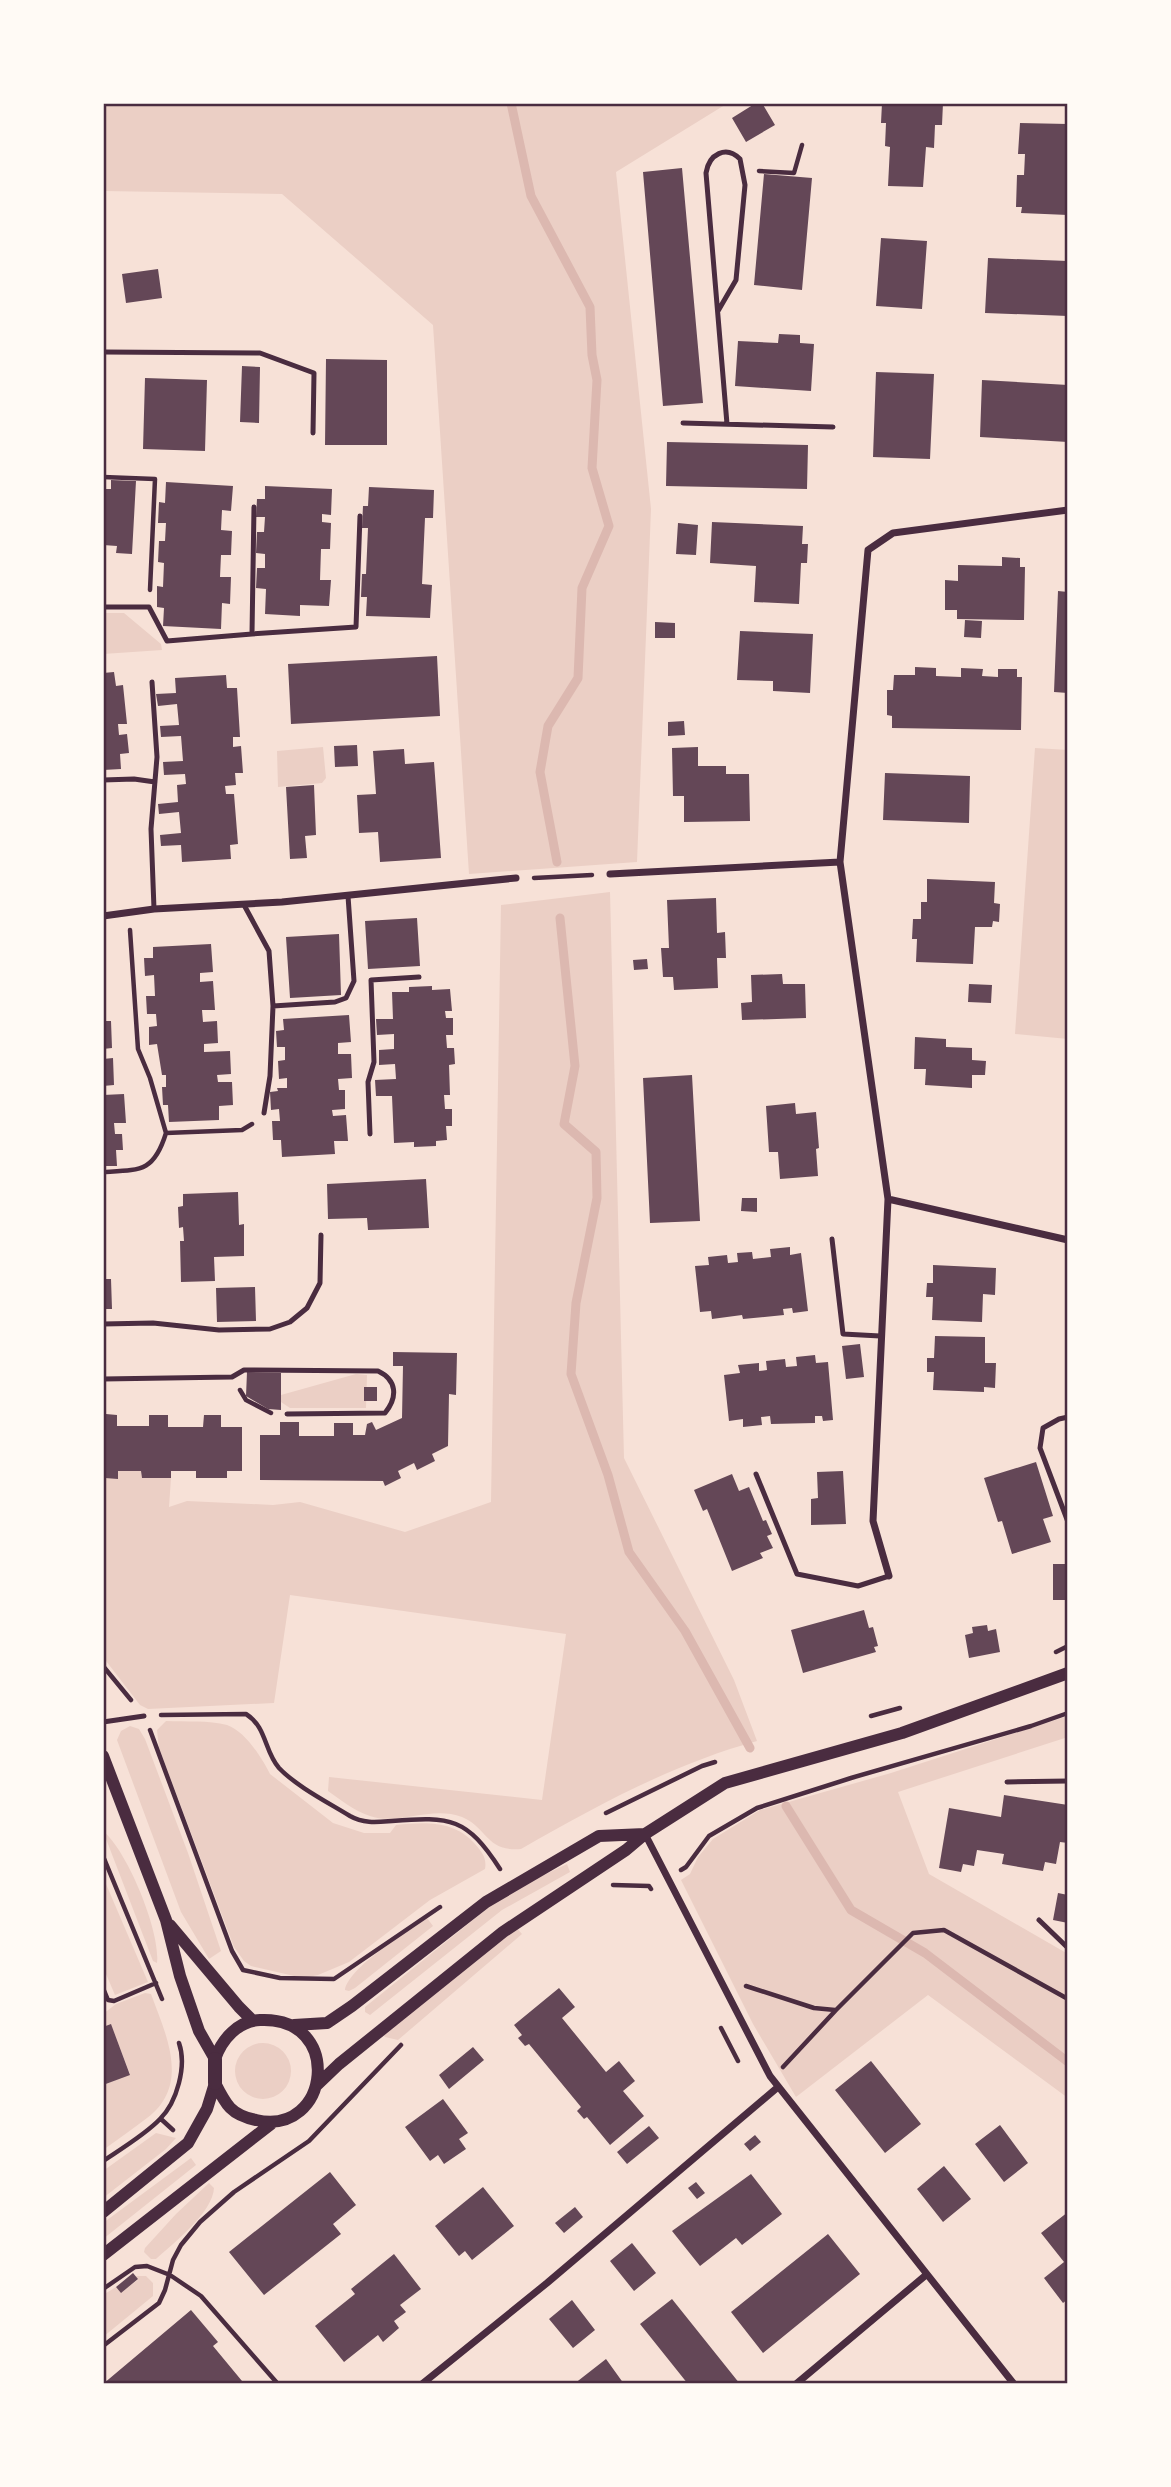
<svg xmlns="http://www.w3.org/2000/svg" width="1171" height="2487" font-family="'Fira Sans Condensed',sans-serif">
<rect width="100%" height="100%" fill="#f7e1d7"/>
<path fill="#ebcfc5" d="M103,103h625l-112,69 35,337 -14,353 -168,12 -36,-549 -151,-131 -179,-3z
M103,613h21l37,31 1,6 -59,4z
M323,747l3,31 -4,5 -44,4 -1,-36z
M1035,748l33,2v289l-53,-5z
M610,892l14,566 110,222 23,61c-84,23 -161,65 -236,108 -35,3 -33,-21 -59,-32 -31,-12 -64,9 -92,-1 -16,-5 -29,-16 -42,-25l1,-14 213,23 24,-166 -276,-39 -16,108 -126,6 -8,-4 -37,-48v-179h15v-7h23l1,7h29l-2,29 18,-6 86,4 27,-3 105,30 86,-30 10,-597z
M356,1374l11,1 -1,33h-76l-9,-6v-7z
M1068,1716v21l-170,55 31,82 139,80v144l-140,-103 -132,102 -43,-73 -72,-144 9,-6 8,-17 15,-18 47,-29 131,-37z
M166,1721c19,1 43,-1 61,4 18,6 35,33 43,49l63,49 31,10h26l6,-8c29,-3 58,-5 79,19 7,8 12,14 10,25l-55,31 -81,62 -31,13 -15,3 -52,-12 -7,-5 -10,-14 -75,-199 -2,-18z
M130,1726l9,3 6,10 43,114 33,98 -12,8 -28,-47 -64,-172 4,-9z
M103,1831c24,19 58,101 54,132l-4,-2z
M567,1864l3,8 -68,38 -132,105 -5,-3v-5l128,-103 30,-19z
M103,1877l45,105 -33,13 -12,-28z
M427,1918l6,8 -78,62 -6,3 -4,-1c4,-23 62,-58 82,-72z
M515,1926l7,8 -124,106 -13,-3 -2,-3z
M145,1993l6,1c15,41 40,91 -4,124 -14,11 -29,21 -44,32v-65l27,-11 -19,-49 -8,2v-13l13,-10z
M235 2071a28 28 0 1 1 56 0a28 28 0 1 1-56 0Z
M156,2133l20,5 -10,11 -63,49v-27z
M191,2158l5,7 -93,74v-16z
M209,2183l5,5c-1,24 -40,55 -58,71h-5l-7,-7 1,-4 31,-34z
M136,2276h10l7,7v13l-50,41v-42l13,-8 5,5 17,-12z"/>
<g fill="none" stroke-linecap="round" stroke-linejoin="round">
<path stroke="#dcb8b0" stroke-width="9" d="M511,103l20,93 59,111 2,48 5,25 -5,88 17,58 -27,62 -4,90 -30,48 -8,46 17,90
M560,918l15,148 -11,58 32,28 1,46 -21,105 -5,71 37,101 21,77 56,79 65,117
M786,1806l65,104 74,43 143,109"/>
</g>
<path fill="#644757" d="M756,103h6l13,22 -29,17 -14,-24z
M882,103h61l-1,22h-7l-1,23 -8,-1 -3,40 -35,-1 2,-39 -5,-1 1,-23h-5z
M1020,123l48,1v91l-47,-2 1,-6h-6l1,-32h7l1,-21h-7z
M682,168l21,235 -40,3 -20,-234z
M764,174l48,4 -10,112 -48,-5z
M881,238l46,3 -5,68 -46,-3z
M988,258l80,3v55l-83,-3z
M158,269l4,29 -36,5 -4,-29z
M779,334l21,1v8l14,1 -3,47 -76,-5 3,-45 40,2z
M326,359l61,1v85h-62z
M242,366l18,1 -1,56 -19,-1z
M876,372l58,2 -4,85 -57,-2z
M145,378l62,2 -2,71 -62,-2z
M982,380l86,5v57l-88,-5z
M667,442l141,3 -1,44 -141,-3z
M111,480l25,1 -4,73 -16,-1 1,-7 -14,-1v-56h8z
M166,482l67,4 -2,25 -9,-1 -1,20 11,1 -1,24h-10l-1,22h11l-1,27 -8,-1 -1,26 -58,-3 1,-18 -7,-1v-21l6,1 1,-24 -6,-1 1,-21h6l1,-18h-8l1,-21 6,1z
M265,486l67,3 -1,26 -9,-1v8l9,1 -1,26h-9l-1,31h11l-2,26 -29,-1v11l-35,-2 1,-25 -10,-1 1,-20h8v-14l-9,-1 1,-21h7l1,-15h-9l1,-18h8z
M369,487l65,3 -1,28h-8l-3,66 10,1 -2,33 -64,-2 1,-19h-6l1,-23h4l2,-46h-6l1,-22h5z
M712,522l91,4 -1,18h6l-1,19h-6l-2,41 -45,-2 2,-36 -46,-3z
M678,523l20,2 -2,30 -20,-1z
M1002,557l18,1v9h5l-1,53 -67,-1v-9h-12v-30l13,1v-16l44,1z
M1058,591l10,1v101l-14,-1z
M965,620l17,1 -1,17 -17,-1z
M655,622l20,1v15h-20z
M740,631l73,3 -3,59 -37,-2v-10l-36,-1z
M437,656l3,60 -149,8 -3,-60z
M915,667l21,1v8l25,1v-9l22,1 -1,7 16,1v-8h19v8h5l-1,53 -129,-2v-12l-5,-1v-25h6l1,-15h21z
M114,672l2,14 7,-1 4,39h-9l1,11 8,-1 2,19 -9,1 1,15 -18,1v-97z
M226,675l1,13h10l3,49h-7v10l8,-1 2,27h-8l1,12 -11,1 1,8h8l4,50 -8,1 1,14 -49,3 -1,-17 -20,1 -1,-11 21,-2 -2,-21 -20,2 -1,-10 20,-2 -1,-17 9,-1 -1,-10 -21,1 -1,-13 20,-1 -2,-25 -20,1 -1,-11 19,-1 -2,-21 -19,2 -2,-12 20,-1 -1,-15z
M684,721l1,14 -17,1v-14z
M357,745l1,21 -23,1 -1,-21z
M698,747v19h28v8h23l1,47 -66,1v-26h-11l-1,-48z
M404,749l1,15 29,-2 7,96 -61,4 -2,-30 -19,1 -2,-38 19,-1 -3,-43z
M885,773l85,3 -1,47 -86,-3z
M314,785l2,50 -11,1 2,22 -17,1 -4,-72z
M927,879l68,3 -1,21 6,1 -1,18 -6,-1 -1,6h-17l-2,37 -57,-2 1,-23h-5l1,-20h8v-17h6z
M716,898l1,35 8,-1 1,26h-9l1,30 -44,2 -1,-13h-10l-2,-29h8l-2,-48z
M417,918l3,48 -52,3 -3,-48z
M339,934l2,61 -51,3 -4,-61z
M211,944l2,28 -13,1v9l13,-1 2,29h-13l1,12 14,-1 1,22 -14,1v8l26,-1 1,23 -14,1 1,7h14l1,23 -14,1v14l-50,2 -1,-17h-5l-1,-18h4v-12h-4l-5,-31 -8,1v-18l8,-1 -1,-12h-9l-1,-18h9l-1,-21 -9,1 -1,-18h9v-11z
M647,959l1,10 -14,1 -1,-10z
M782,974l1,10h22l1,34 -64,2 -1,-17 11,-1 -1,-27z
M969,984l23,1 -1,18 -23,-1z
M432,986v4l18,-1 2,22h-7l1,7h7v17h-7l1,13h7l1,16 -6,1 1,30h-6l1,14h7v17h-6l1,14 -11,1v5l-22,1v-5l-20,1 -2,-47h-16l-1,-16 21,-1 -1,-15 -16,1v-15l15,-1v-15l-17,1 -1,-16h17l-1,-27h17v-5z
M349,1015l2,27 -13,1v11h13l1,24 -14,1 1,11h6v19l-13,1 1,6 13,-1 2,26h-14l1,13 -53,3 -1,-17h-8l-1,-19h8l-1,-12 -8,1 -1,-18 8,-1 -1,-3h10v-10l-8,1 -1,-18 7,-1v-13h-8l-1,-16 8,-1 -1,-11z
M103,1021h8l1,27 -9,1z
M915,1037l31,2v8l26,1v12l14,1 -1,14h-13v13l-47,-3 1,-16h-12z
M113,1058l1,27 -11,1v-27z
M692,1075l8,146 -50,2 -7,-145z
M124,1094l2,29h-12l1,11h7l1,16h-7l1,16h-14v-71z
M795,1103l1,11 20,-2 3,36 -3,1 2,27 -38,3 -2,-27h-9l-3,-46z
M426,1179l3,49 -61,2 -1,-12 -39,1 -1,-35z
M238,1192l1,33 5,-1v32l-30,1 1,24 -34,1 -1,-41h4l-1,-14 -4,1 -1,-21 5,-1v-12z
M742,1198h15v14l-16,-1z
M790,1247v8l11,-2 7,58 -15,2 -1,-5 -9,1 1,6 -41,4 -1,-4 -30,4 -1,-8 -11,1 -5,-46 14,-1 -1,-8 19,-2 1,8 10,-1 -1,-9 15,-1 1,7 18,-2 -1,-8z
M933,1265l63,3 -1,27 -12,-1 -1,28 -50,-2 1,-23h-7l1,-14h6z
M103,1279h8l1,30h-9z
M255,1287l1,34 -39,1 -1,-34z
M935,1336l50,1v26h11l-1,25 -11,-1v5l-51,-2 1,-18h-7v-14h7z
M860,1344l4,33 -18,2 -4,-33z
M393,1352l64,1 -1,42 -7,-1 -1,52 -16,8 3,7 -18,9 -3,-7 -16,8 3,7 -16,8 -2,-5 -123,-1v-45h20v-13h19v14h35v-13h19v12h12l2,-11 5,-2 4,8 26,-12 1,-52h-10z
M815,1355l1,8 12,-1 5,58 -10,1 -1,-5h-7v7l-44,1 -1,-8 -9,1 1,8 -19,2v-8l-14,2 -5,-46 16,-2 -2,-8 21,-2v8l8,-1 -1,-9 19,-2 1,8 11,-1 -1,-9z
M247,1372l34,1v37l-13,-1 -22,-13z
M364,1387h13v14h-13z
M106,1414l11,1v11h32v-11h19v12h35l1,-12h17v12h21v44h-15v7h-31v-7h-25v7h-29l-1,-7h-23v8l-13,-1z
M1036,1462l17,54 -10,3 8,23 -39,12 -10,-33 -4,1 -14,-44z
M843,1471l3,53 -35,1v-26l7,-1 -1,-26z
M732,1474l7,17 10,-4 14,34 3,-1 6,14 -5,2 6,12 -13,5 3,5 -31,13 -25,-62 -4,2 -9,-21z
M1053,1564h15v36h-15z
M864,1610l5,18 4,-1 5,19 -4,1 2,5 -73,21 -12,-43z
M987,1625l1,6 8,-2 4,23 -31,6 -4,-23 8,-2 -1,-6z
M1004,1795l64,10v38l-8,-1 -4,22 -11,-2 -2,9 -41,-7 2,-10 -27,-4 -3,16 -11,-2 -2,8 -22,-4 10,-60 52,9z
M1058,1893l10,2v28l-15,-3z
M559,1988l16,19 -13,11 44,54 13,-11 16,20 -12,10 21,25 -34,29 -23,-28 -3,2 -7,-8 4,-4 -52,-63 -4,2 -7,-8 4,-3 -8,-10z
M111,2024l19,51 -27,10v-58z
M473,2047l11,13 -35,29 -10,-14z
M871,2061l50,63 -36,29 -50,-63z
M443,2099l25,34 -9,6 7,10 -22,15 -6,-9 -8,6 -25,-34z
M1000,2125l28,38 -24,19 -29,-38z
M649,2126l10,12 -32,26 -10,-12z
M755,2135l6,7 -11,9 -6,-7z
M944,2166l27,33 -28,23 -26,-33z
M330,2172l26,33 -23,19 8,10 -77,61 -35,-43z
M751,2174l31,40 -40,31 -6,-7 -36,28 -28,-35z
M696,2182l9,11 -8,6 -9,-11z
M483,2187l31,39 -42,34 -7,-9 -6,5 -24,-30z
M575,2207l8,10 -19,16 -9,-10z
M1068,2212v87l-5,4 -19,-25 20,-16 -23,-29z
M828,2234l32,40 -97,79 -32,-41z
M632,2243l24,30 -22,18 -24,-30z
M394,2254l27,35 -21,16 6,7 -12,9 5,7 -16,14 -5,-7 -34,27 -29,-36 40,-32 -4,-5z
M133,2273l5,6 -17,14 -5,-6z
M672,2299l68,85h-52l-48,-60z
M572,2300l23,30 -22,18 -24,-29z
M191,2310l27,32 -5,4 29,35 -4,3h-135z
M606,2359l18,25h-50z"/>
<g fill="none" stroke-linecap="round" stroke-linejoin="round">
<path stroke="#4a2c40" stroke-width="4.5" d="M759,171l35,2 8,-28
M103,477l52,2 -5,111
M534,878l58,-3
M130,930l8,119 12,29 16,55 76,-3 10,-6
M103,1172c38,-2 51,0 63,-39
M240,1390l6,10 25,13
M1056,1652l12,-6
M103,1666l28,34
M161,1715l85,-1c21,13 18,37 33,54 17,18 50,35 71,48 14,8 28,6 42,5 59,-5 75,-3 108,48
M871,1716l29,-8
M150,1730l82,221 11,19 37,8 54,1 106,-72
M606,1813l96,-47 13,-4
M103,1856l59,143
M681,1870l5,-3 23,-31 48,-28 94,-30 180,-52 37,-13
M613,1885l36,1 2,3
M746,1986l68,22 21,2
M103,1988l5,12 6,1 42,-18
M721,2028l17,33
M783,2067l53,-57 77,-77 31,-3 124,69
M161,2119l12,11
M103,2161c18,-12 43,-27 57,-42 17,-17 27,-53 19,-76
M103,2289l32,-22 12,-1 23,9 31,21 77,88
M103,2346l56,-43 6,-13 8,-30 8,-15 19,-23 34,-30 75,-51 92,-96"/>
<path stroke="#4a2c40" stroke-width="5" d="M718,311l18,-31 9,-95 -5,-26c-14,-14 -31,-5 -34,14l21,251
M103,352l157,1 54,20 -1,60
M683,423l150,4
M103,607h46l18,34 85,-7 2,-127
M252,634l104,-7 4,-111
M152,682l5,75 -6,72 3,80
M103,780l31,-1 21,3
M244,905l25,46 4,55 -3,70 -6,37
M273,1006l62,-4 11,-4 8,-17 -6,-85
M370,1134l-2,-52 6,-20 -3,-82 48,-3
M832,1239l11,95 37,2
M103,1324l50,-1 66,7 51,-1 20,-7 17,-14 13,-25 1,-48
M103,1379l129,-2 12,-7 134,1c19,9 20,26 7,42l-98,1
M1068,1417l-9,2 -16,9 -3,20 28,74
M756,1474l41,100 61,12 31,-10
M103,1722l41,-6
M1007,1782l61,-1
M1039,1920l29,28"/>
<path stroke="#4a2c40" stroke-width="7" d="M610,874l230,-12
M103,916l51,-7 128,-7 234,-24
M888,1199l180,41
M889,1576l-16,-55 15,-322 -48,-337 28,-312 25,-17 175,-23
M645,1834l125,242 244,308
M422,2384l125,-101 231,-196
M796,2384l130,-109"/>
<path stroke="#4a2c40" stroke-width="12" d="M103,1756l63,164 14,56 19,55 16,28
M170,1925l69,82 13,13
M294,2025l33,-2 25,-17 134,-104 113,-66 46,-2
M215,2059c7,-20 23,-38 45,-39 84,-4 71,117 -4,100 -25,-5 -30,-15 -41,-37
M317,2085l22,-21 164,-132 123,-82 19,-16 80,-51 177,-50 166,-60
M103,2212l85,-69 19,-34 8,-26
M103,2255l168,-131"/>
<path stroke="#4a2c40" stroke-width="14" d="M215,2059v24"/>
</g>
<rect width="1171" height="2487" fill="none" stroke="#fffaf5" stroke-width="210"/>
<rect x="105" y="105" width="961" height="2277" fill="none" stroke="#4a2c40" stroke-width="2.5"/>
</svg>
